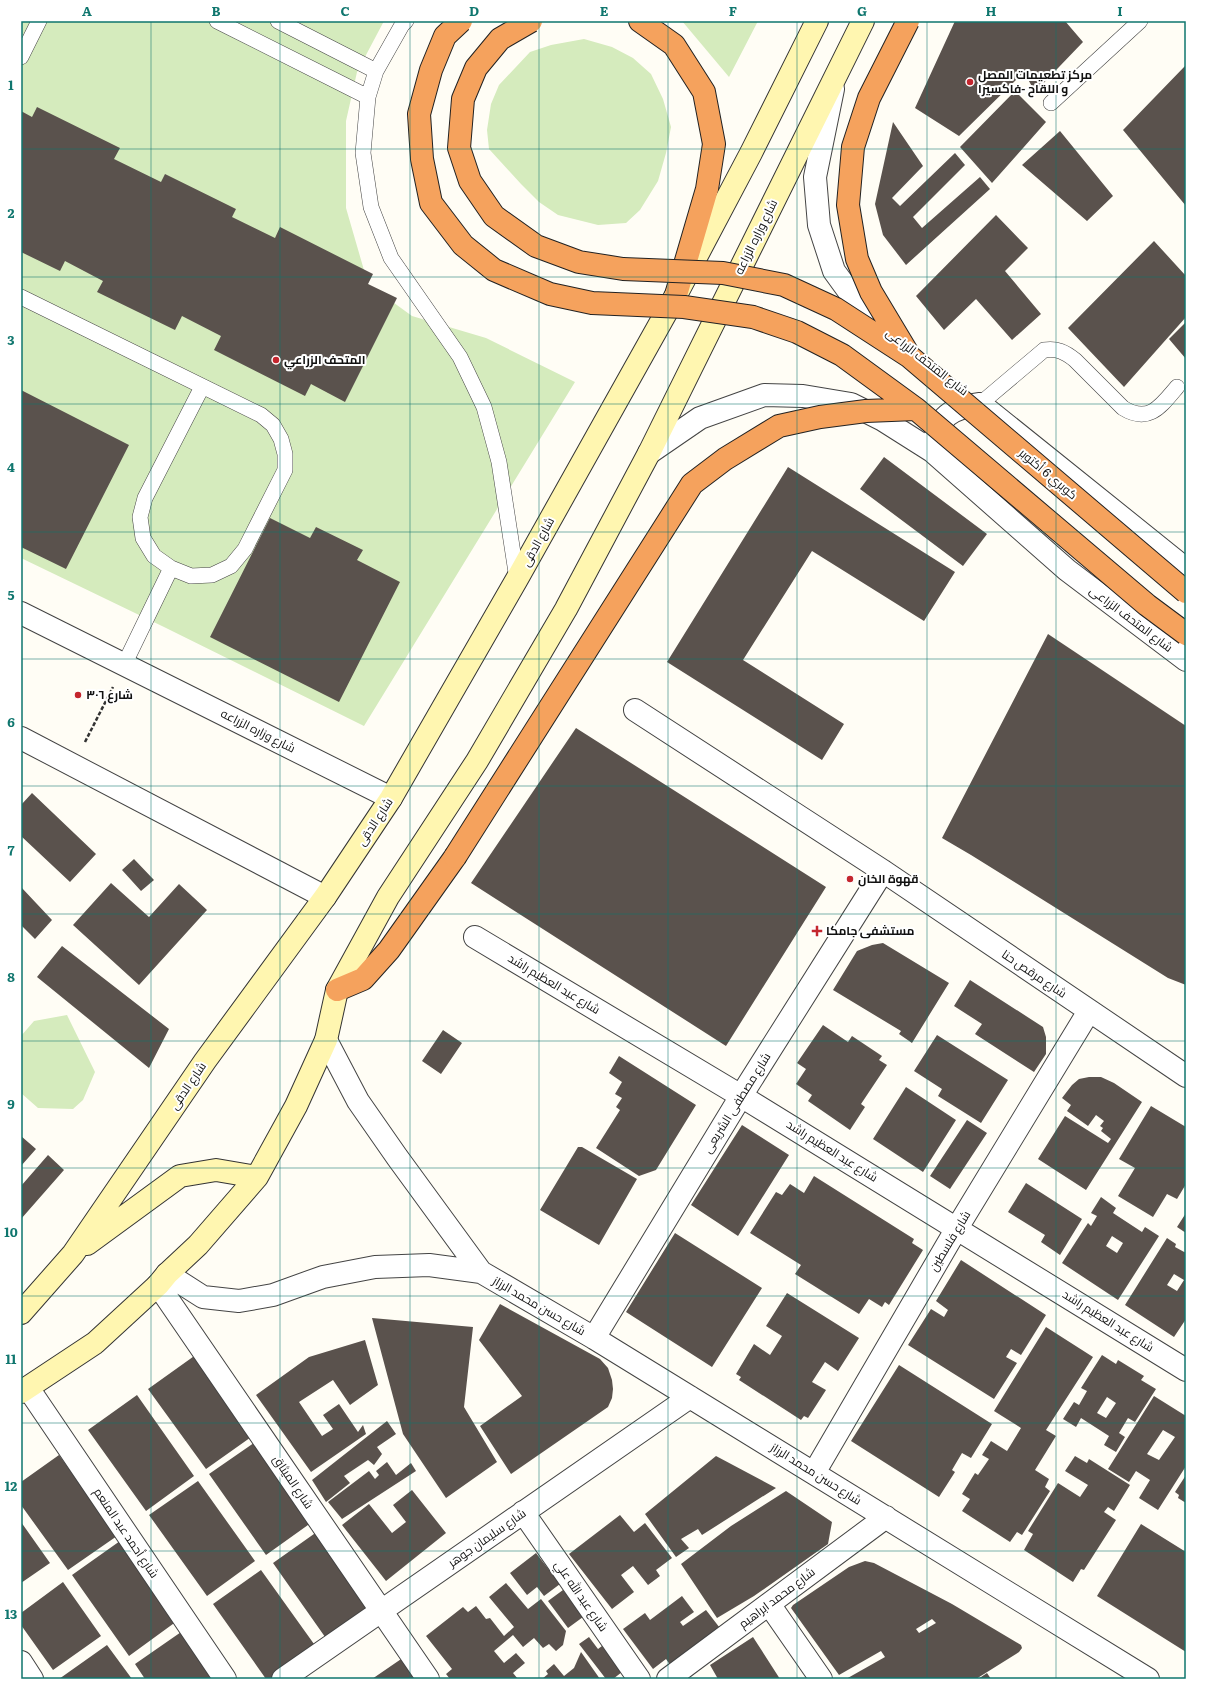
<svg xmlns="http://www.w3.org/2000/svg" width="1207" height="1700" font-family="Literata,Cairo,serif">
<rect width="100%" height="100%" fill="#fffdf5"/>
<path fill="#d5ebbd" d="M21,21h363l-27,51 -11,49v87l22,76 44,32 74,22 89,44 -211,344 -200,-99 -143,-69z
M682,21h76l-29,56z
M584,39l28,8 21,11 18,16 12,25 8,28 -5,26 -8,28 -18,29 -14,13 -28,2 -40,-10 -19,-13 -18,-18 -32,-35 -2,-19 4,-26 8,-19 31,-33 21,-7z
M67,1015l28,57 -12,28 -10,9 -35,-1 -17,-15v-57l13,-15z"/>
<path fill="#5a524d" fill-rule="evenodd" d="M955,21h110l18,21 -48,50 -11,-20 -65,64 -44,-28z
M1186,65v141l-63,-76z
M1015,91l31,31 -54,61 -32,-36z
M37,107l83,41 -6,11 47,23 4,-8 71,35 -4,8 43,21 5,-11 93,47 -5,10 29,14 -52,104 -34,-18 -6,12 -91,-46 7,-14 -39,-20 -7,14 -78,-38 6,-11 -38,-20 -5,10 -39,-19v-141l11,6z
M893,122l30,44 -31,32 8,8 55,-53 10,12 -52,52 9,11 58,-51 10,12 -84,76 -23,-30 -8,-31z
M1060,131l53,65 -26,25 -65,-56z
M996,215l32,33 -23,23 36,43 -29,26 -36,-41 -32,31 -28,-34z
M1154,241l32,35v41l-62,70 -56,-59z
M1186,322v37l-17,-20z
M21,390l108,55 -63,124 -45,-22z
M884,457l103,77 -24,32 -103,-77z
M788,467l167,105 -31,49 -112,-70 -69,109 101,64 -22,36 -155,-98z
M270,518l40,20 6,-11 47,23 -6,10 43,22 -61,120 -129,-65z
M1048,634l138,92v259l-18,-7 -197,-123 -29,-17z
M576,728l250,159 -100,159 -255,-163z
M32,793l64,61 -26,28 -49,-46v-31z
M134,859l20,21 -13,11 -19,-21z
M111,883l38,34 30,-33 28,26 -68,75 -66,-60z
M21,887l31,33 -17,19 -14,-14z
M883,943l66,40 -37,60 -13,-9 2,-3 -68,-41 24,-39 15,-6z
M62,946l107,83 -20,39 -112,-91z
M970,980l73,47 3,10v17l-12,18 -59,-38 7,-10 -28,-18z
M823,1025l25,17 4,-6 30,20 -3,4 8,5 -26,39 4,3 -15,23 -42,-29 4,-6 -16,-11 10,-15 -9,-6z
M443,1030l19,13 -21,31 -19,-13z
M937,1035l71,45 -27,43 -43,-27 4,-7 -28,-18z
M619,1056l77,49 -40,65 -17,6 -43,-28 24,-38 -4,-3 6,-9 -7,-4 7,-12 -13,-9z
M1089,1077h12l13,6 28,19 -56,88 -48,-31 27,-43 43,27 3,-4 -10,-8 2,-3 -3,-2 4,-5 -8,-6 -8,11 -21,-15 4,-6 -9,-7 10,-13 7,-6z
M906,1087l50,33 -33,52 -50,-33z
M1151,1106l35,21v57l-9,15 -10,-5 -14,23 -35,-21 17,-28 -16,-9z
M967,1120l20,13 -37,56 -20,-13z
M742,1125l47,30 -51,81 -47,-31z
M21,1136l15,13 -15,17z
M578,1147h4l55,32 -38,66 -59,-35z
M48,1155l16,15 -43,49v-33z
M814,1176l100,63 -2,4 11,7 -34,55 -4,-3 -3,5 -13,-8 -10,15 -64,-40 6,-9 -51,-32 26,-41 6,3 8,-11 14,9z
M1026,1183l56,36 -22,36 -19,-13 4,-7 -37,-23z
M1101,1197l15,11 -3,5 29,19 3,-5 14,9 -41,64 -56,-37 26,-40 3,3 6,-10 -6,-3zM1112,1236l11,7 -6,10 -11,-7z
M1186,1213v20l-9,-6z
M675,1233l87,55 -50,79 -86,-55z
M1167,1238l9,6 -1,3 11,6v66l-12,18 -49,-32zM1174,1274l10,6 -7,11 -10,-6z
M961,1260l85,55 -25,40 -10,-6 -5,8 11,6 -23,36 -86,-54 23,-36 13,8 4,-7 -12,-9z
M787,1293l72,45 -21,33 -13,-9 -13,20 14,8 -18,28 -4,-2 -3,4 -62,-40 2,-3 -5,-3 18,-30 16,11 12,-19 -16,-10z
M500,1304l100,55 8,9 4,12 1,9 -1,9 -4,9 -97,67 -31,-48 42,-30 -43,-56z
M372,1318l101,9 -9,80 33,55 -51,36 -43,-64z
M1046,1327l47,30 -47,73 10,6 -21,34 14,9 -4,8 5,4 -28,44 -5,-3 -7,10 -48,-31 8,-12 -8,-5 13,-21 3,2 11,-16 -7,-4 9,-14 16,10 14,-23 -27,-17z
M365,1340l13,45 -28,20 -17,-25 -34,22 23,34 11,-7 -10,-14 16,-11 19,28 5,-7 3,9 -55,38 -55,-77 53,-38z
M197,1354l57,81 -48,34 -58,-80z
M1102,1355l14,9 2,-4 26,16 -3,4 15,9 -21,33 -7,-4 -9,15 6,4 -9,15 -12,-7 5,-9 -28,-18 -5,9 -13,-8 11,-17 5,3 8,-14 -6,-3zM1107,1397l9,6 -10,15 -9,-5z
M899,1365l93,59 -21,34 -9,-5 -10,17 3,2 -16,25 -88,-56z
M137,1395l57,81 -48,35 -58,-81z
M1154,1396l32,20v50l-28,44 -19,-12 11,-18 -14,-9 -7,11 -21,-13zM1163,1430l12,7 -16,23 -12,-6z
M387,1421l9,13 -19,13 5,7 -8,11 -6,-5 -24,16 6,7 -24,19 -14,-22z
M258,1440l57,80 -49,35 -57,-81z
M59,1455l58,81 -49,34 -47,-65v-23z
M716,1456l60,32 -74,47 -4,-6 -17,10 8,9 -13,9 -31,-43z
M1075,1456l12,7 2,-4 41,26 -16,26 -6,-4 -4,5 12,8 -32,50 -3,-1 -8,13 -49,-32 9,-16 -5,-3 30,-48 22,14 8,-12 -23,-14z
M387,1462l9,13 15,-12 5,8 -74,48 -14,-17 41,-31 6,8 4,-4 -3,-4z
M1186,1475v28l-8,-5 1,-3 -4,-3z
M198,1481l57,80 -48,35 -58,-81z
M412,1490l34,43 -60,48 -44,-56 27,-21 23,29 14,-11 -13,-17z
M786,1491l46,31 -4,22 -74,52 -37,22 -36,-54 50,-38z
M620,1515l14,17 11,-9 27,35 -16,12 4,6 -12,9 -15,-19 -12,9 13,17 -22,17 -43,-55z
M21,1522l29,41 -29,20z
M1141,1524l45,28v100l-89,-56z
M321,1529l58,80 -49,35 -57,-81z
M120,1541l57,80 -48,35 -57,-81z
M536,1553l24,31 -16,12 -7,-9 -10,8 -17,-22z
M865,1561l9,2 78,41 69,41 1,3 -3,4 -43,27h-130l39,-22 -4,-6 -42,24 -48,-67 2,-3 56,-38zM932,1619l4,4 -17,10 -3,-4z
M261,1570l58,81 -40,28h-13l-53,-75z
M63,1582l38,54 -48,34 -32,-45v-12z
M506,1583l22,26 13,-10 25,32 -3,14 -7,6 -7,-7 -6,4 -9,-10 -11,9 -10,-12 -19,16 10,12 12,-10 9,10 -12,10 5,6h-68l-4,-5 6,-5 -26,-33 37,-29 5,5 8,-6 10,13 4,-1 14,18 10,-9 -25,-30z
M563,1590l20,27 -15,11 -20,-27z
M682,1596l12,16 -14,10 3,4 23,-16 17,22 -50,37 -7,-10 -13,10 -30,-40 22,-16 5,7z
M184,1630l34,49h-73l-10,-15z
M589,1637l9,12 4,-3 20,26 -9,7h-7l-27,-35z
M753,1637l27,42h-62l-8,-14z
M107,1645l25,34h-73z
M581,1652l19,27h-58l6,-5 -2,-3 8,-7 10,12 10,-8z
M407,1655l17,24h-52z
M987,1673l4,6h-13z"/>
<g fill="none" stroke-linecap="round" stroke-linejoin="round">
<defs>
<path id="service" d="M217,21l151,76
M278,21l98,50
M406,21l-4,4 -26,46 -8,26 -5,56 8,54 20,51 69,99 24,50 15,55 18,117
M21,57l18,-36
M1051,103l89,-82
M21,297l240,118 12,10 8,14 4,15v16l-40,79 -14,17 -19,9 -21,1 -20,-8 -17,-12 -11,-18 -3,-21 5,-19 57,-111
M980,404l64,-54c13,-2 21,2 31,10l48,48c26,16 38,-2 54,-21
M124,665l47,-97"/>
<path id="minor" d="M21,613l370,185
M635,710l248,161 303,205
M21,738l304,159
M475,937l266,159 445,274
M326,1040l32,61 39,56 84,115
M167,1274l36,23 36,4 34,-6 50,-18 52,-10 54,-2 52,7 113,66 554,341
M158,1285l270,394
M594,1338l147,-242 142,-225
M28,1388l197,291
M814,1473l143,-245 132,-217
M523,1512l116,167
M769,1604l52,75
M21,1662l11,17
M283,1679l407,-282
M668,1679l218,-162"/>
<path id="tertiary" d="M833,89l-18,88 4,48 15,46 29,40 36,29
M983,406l203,163
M933,446c5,-30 18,-38 47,-42
M649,453l51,-35 64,-23 39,1 48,8 32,16 49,31 135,119 119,90"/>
<path id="secondary" d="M87,1244l93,-68 36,-6 41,7
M21,1313l52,-59 132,-193 120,-164 66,-99 126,-219 159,-284 75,-142 66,-132
M21,1392l74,-49 63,-58 9,-11 31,-29 59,-68 39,-71 30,-66 11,-50 51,-93 89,-136 89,-152 83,-156 214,-432"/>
<path id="motorway" d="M640,21l34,24 30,47 10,52 -7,45 -31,106
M337,990l26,-11 26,-29 66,-93"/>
</defs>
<use href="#service" stroke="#444" stroke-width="16"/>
<use href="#minor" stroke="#444" stroke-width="24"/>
<use href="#tertiary" stroke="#444" stroke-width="24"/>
<use href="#secondary" stroke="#333" stroke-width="24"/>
<use href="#motorway" stroke="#222" stroke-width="24"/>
<path stroke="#333" stroke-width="2.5" stroke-dasharray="4 2" stroke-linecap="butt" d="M85,742l28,-55"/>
<use href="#service" stroke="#fff" stroke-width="15"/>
<use href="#minor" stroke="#fff" stroke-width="22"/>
<use href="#tertiary" stroke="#fff" stroke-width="22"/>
<use href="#secondary" stroke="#fff6b0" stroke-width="22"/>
<use href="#motorway" stroke="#f5a25d" stroke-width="22"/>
<defs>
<path id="motorway-bridge" d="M461,21l-16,15 -14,34 -12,44 3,45 9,44 32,42 31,25 56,24 42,9 92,4 69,10 44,15 45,23 74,54 231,196 39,29
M531,21l-31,18 -24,29 -13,31 -4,49 11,33 24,35 42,30 43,16 44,7 100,4 61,12 52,24 74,48 276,235
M907,352l-36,-60 -14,-33 -9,-54 5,-58 16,-49 39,-77
M455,857l237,-373 33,-25 54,-33 41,-9 46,-6 50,-2"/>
</defs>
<use href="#motorway-bridge" stroke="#222" stroke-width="24" stroke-linecap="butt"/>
<use href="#motorway-bridge" stroke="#f5a25d" stroke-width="22"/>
</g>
<path fill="none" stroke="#0f766e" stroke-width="1" stroke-opacity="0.55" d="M151,21v1658M280,21v1658M410,21v1658M539,21v1658M668,21v1658M797,21v1658M927,21v1658M1056,21v1658M21,149h1165M21,277h1165M21,404h1165M21,532h1165M21,659h1165M21,786h1165M21,914h1165M21,1041h1165M21,1168h1165M21,1296h1165M21,1423h1165M21,1551h1165"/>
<g fill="#c4262e" stroke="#fff" stroke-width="1.5">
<circle cx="970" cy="82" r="4"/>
<circle cx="276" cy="360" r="4"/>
<circle cx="78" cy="695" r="4"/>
<circle cx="850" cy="879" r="4"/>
<path d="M815 925h4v4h4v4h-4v4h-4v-4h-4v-4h4z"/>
</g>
<g text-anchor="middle" stroke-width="4" stroke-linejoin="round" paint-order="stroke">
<g font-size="12" font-weight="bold" fill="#111" stroke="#fff" text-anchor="start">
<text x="978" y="79">مركز تطعيمات المصل<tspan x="978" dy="14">و اللقاح -فاكسيرا</tspan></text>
<text x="284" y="364">المتحف الزراعي</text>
<text x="86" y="699">شارع ٣٠٦</text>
<text x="858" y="883">قهوة الخان</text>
<text x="826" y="935">مستشفى جامكا</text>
</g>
<g font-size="12" fill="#111" stroke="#fff">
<text transform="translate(756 237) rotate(-64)" y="4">شارع وزاره الزراعه</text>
<text transform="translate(927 362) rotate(38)" y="4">شارع المتحف الزراعى</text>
<text transform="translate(1048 474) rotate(40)" y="4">كوبري 6 أكتوبر</text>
<text transform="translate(538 542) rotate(-61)" y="4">شارع الدقى</text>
<text transform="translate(1131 619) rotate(37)" y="4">شارع المتحف الزراعى</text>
<text transform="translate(258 731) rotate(27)" y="4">شارع وزاره الزراعه</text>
<text transform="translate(375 822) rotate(-57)" y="4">شارع الدقى</text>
<text transform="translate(1034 974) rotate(34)" y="4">شارع مرقص حنا</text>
<text transform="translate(554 984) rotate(31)" y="4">شارع عبد العظيم راشد</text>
<text transform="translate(188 1086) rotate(-56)" y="4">شارع الدقى</text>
<text transform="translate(737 1103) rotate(-58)" y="4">شارع مصطفى الشريعى</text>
<text transform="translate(832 1151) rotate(32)" y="4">شارع عبد العظيم راشد</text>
<text transform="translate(950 1241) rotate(-59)" y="4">شارع فلسطين</text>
<text transform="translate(539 1306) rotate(30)" y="4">شارع حسن محمد الرزاز</text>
<text transform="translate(1108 1321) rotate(32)" y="4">شارع عبد العظيم راشد</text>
<text transform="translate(816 1474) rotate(32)" y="4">شارع حسن محمد الرزاز</text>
<text transform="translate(293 1482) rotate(56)" y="4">شارع الميثاق</text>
<text transform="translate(126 1533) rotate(56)" y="4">شارع أحمد عبد المنعم</text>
<text transform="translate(487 1538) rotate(-35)" y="4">شارع سليمان جوهر</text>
<text transform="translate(581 1596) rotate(55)" y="4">شارع عبد الله علي</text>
<text transform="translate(777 1598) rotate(-37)" y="4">شارع محمد ابراهيم</text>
</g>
</g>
<rect width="1207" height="1700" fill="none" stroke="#ffffff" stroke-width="44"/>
<rect x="22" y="22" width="1163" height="1656" fill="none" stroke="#0f766e" stroke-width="1.5"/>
<g font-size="13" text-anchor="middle" font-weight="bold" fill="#0f766e">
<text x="87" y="16">A</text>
<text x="216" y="16">B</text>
<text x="345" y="16">C</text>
<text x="474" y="16">D</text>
<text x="604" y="16">E</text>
<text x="733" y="16">F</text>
<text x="862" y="16">G</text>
<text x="991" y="16">H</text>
<text x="1120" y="16">I</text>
<text x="11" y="90">1</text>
<text x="11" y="218">2</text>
<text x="11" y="345">3</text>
<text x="11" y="472">4</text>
<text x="11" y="600">5</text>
<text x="11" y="727">6</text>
<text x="11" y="855">7</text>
<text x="11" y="982">8</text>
<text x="11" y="1109">9</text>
<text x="11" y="1237">10</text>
<text x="11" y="1364">11</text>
<text x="11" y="1491">12</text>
<text x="11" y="1619">13</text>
</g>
</svg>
